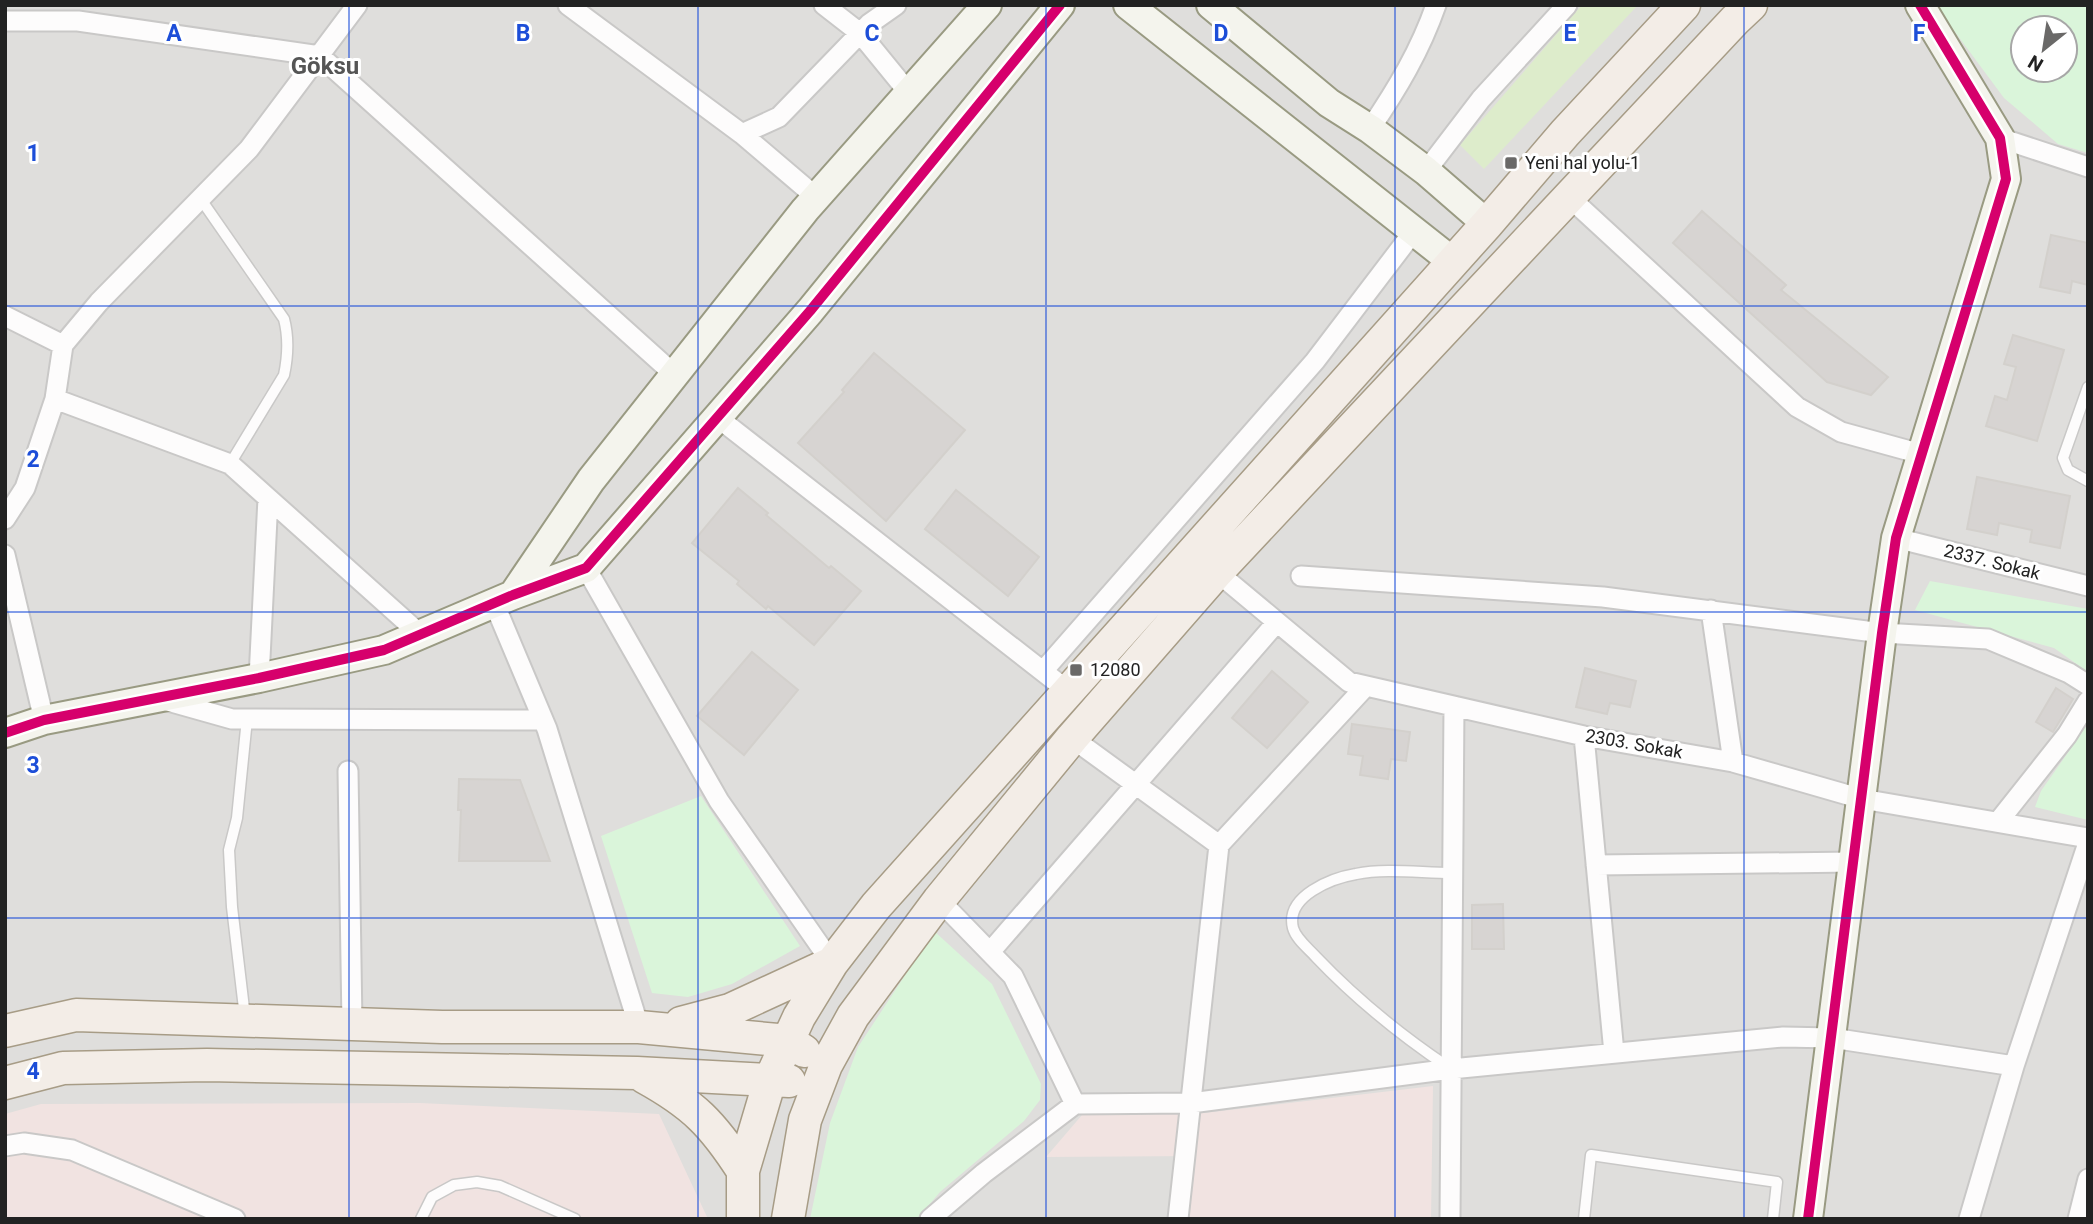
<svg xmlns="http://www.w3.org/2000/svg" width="2093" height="1224" font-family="Roboto,sans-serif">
<rect width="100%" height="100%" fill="#f0eeeb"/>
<path fill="#dfdedc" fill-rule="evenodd" d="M5,5h2083v1214h-2083zM2023,28h42v42h-42z"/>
<path fill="#f1e3e1" d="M1433,1086l-2,133h-242l7,-63 -150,1 36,-42 122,-2z
M420,1103l239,11 49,105h-703v-105l36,-10z"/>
<path fill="#ddeccb" d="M1582,5h56l-154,164 -24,-24z"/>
<path fill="#daf5da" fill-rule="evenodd" d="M1935,5h153v148l-30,-9 -54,-46zM2023,28h42v42h-42z
M1930,581l158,28v63l-34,-24 -139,-38z
M2088,724v96l-53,-13 6,-16z
M701,796l99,150 -68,38 -44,13 -36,-4 -51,-157z
M934,931l58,53 49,100 -1,16 -16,21 -84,71 -23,27h-107l20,-96 28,-76z"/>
<path fill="#d7d4d2" stroke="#d3d0cc" stroke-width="2" d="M1702,211l84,74 -5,5 107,87 -17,18 -44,-13 -154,-139z
M2051,235l37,8v42l-16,-4 -2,12 -30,-6z
M2013,335l51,15 -27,91 -51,-15 9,-30 12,4 9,-33 -12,-3z
M874,353l91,77 -79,91 -88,-78 46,-51 -2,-2z
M1977,477l93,19 -10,52 -30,-6 2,-12 -33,-7 -2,12 -30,-6z
M738,488l30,25 -2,2 63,53 2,-2 30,25 -47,54 -46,-39 -2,3 -29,-25 2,-3 -47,-38z
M956,490l83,67 -31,39 -83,-67z
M752,652l46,38 -54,65 -47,-39z
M1585,668l51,13 -6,26 -20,-4 -3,11 -31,-7z
M1272,671l36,31 -41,46 -35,-30z
M2056,688l17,11 -20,33 -17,-10z
M1352,724l58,8 -4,29 -15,-2 -3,20 -28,-4 3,-19 -15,-2z
M459,779l61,1 30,81h-91l2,-51h-3z
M1503,904l1,45h-32v-44z"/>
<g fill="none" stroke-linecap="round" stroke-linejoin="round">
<defs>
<path id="lane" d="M200,198l84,121c5,19 4,37 0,56l-54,89
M2088,387l-25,71 5,12 20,11
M245,1017l-13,-110 -3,-57 8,-32 10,-99
M1448,1067c-49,-33 -91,-67 -132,-110 -8,-9 -20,-18 -23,-29 -8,-32 39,-50 63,-54 30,-6 65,-1 96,-1
M421,1219l11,-22 22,-12 23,-3 23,4 75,33
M1584,1219l7,-64 186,27 -4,37"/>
<path id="street" d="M568,5l174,129 37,-17 90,-93 27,-19
M824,5l36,28 49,60
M5,21h73l242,35 355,319
M1370,129c27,-40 50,-78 66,-124
M742,134l74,63
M2000,138l88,29
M1426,171l55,-72 86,-94
M1569,197l228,210 44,25 80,22
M5,316l58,29
M55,399l175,65 38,34 -9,180
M717,417l351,274
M268,498l153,137
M5,519l20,-31 30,-89 8,-54 36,-43 150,-153 108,-144
M1896,538l192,48
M5,555l39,165
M586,568l133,233 113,162
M1217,572l132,110 235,54 149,26 129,37 226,39
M1301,576l302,21 279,36 106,6 81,34 19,12
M494,603l53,126 92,298
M1711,610l22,152
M1043,671l272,-310 99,-130
M161,699l71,20 311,1
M1584,736l30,317
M1072,738l147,107
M348,771l4,253
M1998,822l69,-87 21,-34
M1596,865l258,-3
M939,900l74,76 62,128 116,-1 260,-34 332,-32 49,1 182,28
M990,952l287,-330
M5,1146l19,-3 48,7 163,69
M930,1219l54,-46 91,-69
M1178,1219l41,-374 147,-159
M1450,1219l4,-513
M1969,1219l45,-153 74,-223
M2078,1219l10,-40"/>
<path id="secondary" d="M1128,5l325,257
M1211,5l118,98 41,26 56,42 61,53
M513,595l78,-115 214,-270 182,-205
M5,733l39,-13 215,-42 125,-28 129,-55 73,-27 224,-257 250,-306
M1808,1219l74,-586 14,-95 110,-359 -6,-41 -80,-133"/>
<path id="primary" d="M681,1023l49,-13 102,-47
M5,1031l71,-16 366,12h197l150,14 15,10
M644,1077c49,27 69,47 99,94
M5,1083l58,-15 144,-3 430,8 152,8
M743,1219v-48l27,-91 29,-63 33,-54 44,-57 611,-682 78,-91 119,-128
M788,1219l17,-99 21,-55 27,-49 86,-116 133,-162 145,-166 518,-552 16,-15"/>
</defs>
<use href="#lane" stroke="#c9c8c7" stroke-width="13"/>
<use href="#street" stroke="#c9c8c7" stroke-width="23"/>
<use href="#secondary" stroke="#999a82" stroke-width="32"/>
<use href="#primary" stroke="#a79c86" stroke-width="35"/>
<use href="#lane" stroke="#fdfcfc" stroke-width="10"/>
<use href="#street" stroke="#fdfcfc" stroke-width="19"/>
<use href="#secondary" stroke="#f4f4ed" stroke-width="28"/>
<use href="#primary" stroke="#f3ede7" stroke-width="32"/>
<defs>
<path id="cycleway" d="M5,733l39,-13 215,-42 125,-28 129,-55 73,-27 224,-257 250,-306
M1808,1219l74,-586 14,-95 110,-359 -6,-41 -80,-133"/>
</defs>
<use href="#cycleway" stroke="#fff" stroke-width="15"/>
<use href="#cycleway" stroke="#d6006c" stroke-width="10"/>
</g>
<path fill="none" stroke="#1d4ed8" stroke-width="2" stroke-opacity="0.55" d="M349,5v1214M698,5v1214M1046,5v1214M1395,5v1214M1744,5v1214M5,306h2083M5,612h2083M5,918h2083"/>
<g fill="#6a6968" stroke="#fff" stroke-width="2.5">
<rect x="1504" y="156" width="14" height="14" rx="3.5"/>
<rect x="1069" y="663" width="14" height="14" rx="3.5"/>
</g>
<g text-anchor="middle" stroke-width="6" stroke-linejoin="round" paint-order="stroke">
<g font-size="18" fill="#222" stroke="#fff" text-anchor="start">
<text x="1525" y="169">Yeni hal yolu-1</text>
<text x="1090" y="676">12080</text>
</g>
<g font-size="18" fill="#222" stroke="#fff">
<text transform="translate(1992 562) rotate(14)" y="6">2337. Sokak</text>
<text transform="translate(1634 744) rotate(10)" y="6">2303. Sokak</text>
</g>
<g font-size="24" font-weight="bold" fill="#555" stroke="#fff">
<text x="325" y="74">Göksu</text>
</g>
</g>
<g font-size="23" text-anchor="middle" font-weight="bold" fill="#1d4ed8" stroke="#fff" stroke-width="6" stroke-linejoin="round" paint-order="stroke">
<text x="174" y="41">A</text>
<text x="523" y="41">B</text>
<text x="872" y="41">C</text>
<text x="1221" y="41">D</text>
<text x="1570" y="41">E</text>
<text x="1919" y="41">F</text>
<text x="33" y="161">1</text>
<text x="33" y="467">2</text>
<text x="33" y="773">3</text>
<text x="33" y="1079">4</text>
</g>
<rect width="2093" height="1224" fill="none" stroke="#222222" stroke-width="14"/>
<g transform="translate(2044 49) rotate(210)"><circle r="33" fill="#ffffff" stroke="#a7a7a7" stroke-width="2"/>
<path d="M0-5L12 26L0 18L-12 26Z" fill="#6a6968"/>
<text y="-10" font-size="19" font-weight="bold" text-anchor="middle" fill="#222222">N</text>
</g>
</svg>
